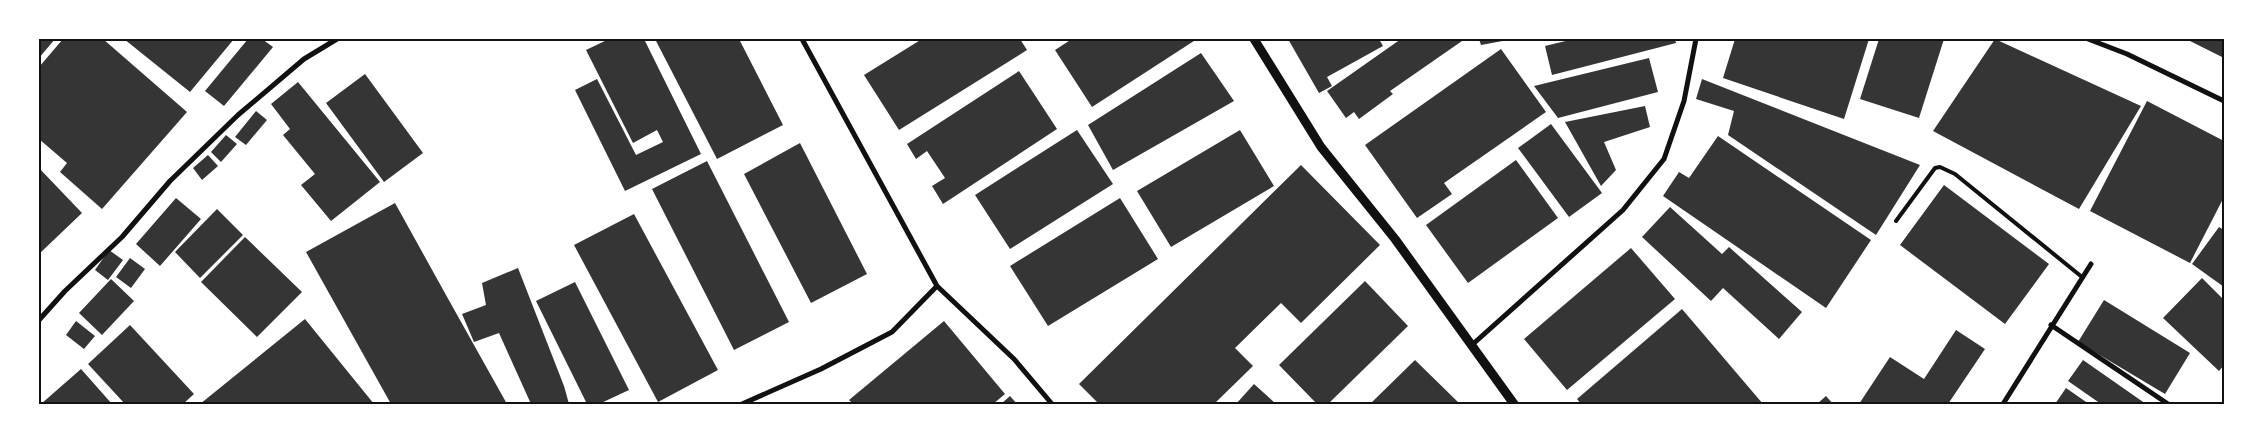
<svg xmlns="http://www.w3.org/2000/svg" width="2263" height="443" font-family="'DejaVu Sans',sans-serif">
<rect width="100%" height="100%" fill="#fff"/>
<path fill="#353535" d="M39,39h16l-16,19z
M63,39h40l84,73 -85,97 -42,-37 7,-9 -28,-24v-72z
M124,39h110l-44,53z
M248,39h14l11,8 -49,59 -19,-15z
M609,39h35l57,115 -76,37 -50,-101 22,-11 39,76 27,-13 -6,-12 -24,13 -47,-93z
M655,39h84l44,86 -66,34z
M922,39h98l7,11 -128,80 -35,-55z
M1072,39h125l-105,68 -37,-57z
M1288,39h91l4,7 -56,31 5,9 -13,7z
M1401,39h60l1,2 -72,50 3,3 -34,25 -5,-7 -8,6 -19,-27z
M1479,39h29v1l-27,5z
M1574,39h101l1,4 -124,32 -7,-29z
M1735,39h134l-25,80 -121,-41z
M1879,39h65l-25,79 -59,-19z
M1995,39l146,67 -62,103 -146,-78z
M2186,39h38v19z
M1501,49l45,63 -102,71 8,11 -35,24 -52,-73z
M1201,53l33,48 -121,69 -25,-45z
M1649,58l9,34 -100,26 -24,-32z
M1019,71l38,58 -114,75 -11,-18 13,-8 -18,-27 -11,8 -9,-15z
M365,74l58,79 -39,29 -58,-79z
M1702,79l218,86 -44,70 -148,-100 6,-24 -38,-12z
M298,82l82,100 -49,39 -30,-36 14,-11 -32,-39 7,-6 -19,-25z
M2147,101l77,40v56l-34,66 -100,-52z
M1645,106l5,21 -46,15 12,28 -15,16 -36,-64z
M256,111l11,9 -21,25 -11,-8z
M1551,124l51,69 -33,24 -51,-69z
M1077,130l36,54 -103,65 -35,-54z
M1240,130l34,56 -103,61 -34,-56z
M226,135l11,9 -16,18 -10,-10z
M1718,136l153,104 -45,68 -163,-112 16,-24 10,6z
M800,143l67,131 -56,29 -67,-129z
M208,155l10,11 -16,14 -9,-12z
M1516,160l42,58 -90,65 -42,-58z
M707,161l82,161 -55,28 -82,-161z
M1301,165l79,80 -79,78 -20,-20 -46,45 18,18 -39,38h-115l-20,-20z
M39,168l43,45 -43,41z
M1944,185l105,79 -44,60 -105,-79z
M176,198l25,21 -41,47 -24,-22z
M1120,198l38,61 -110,67 -38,-60z
M395,203l51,92 61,109h-116l-85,-152z
M1670,207l52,47 7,-7 73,65 -23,27 -56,-51 -12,13 -69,-64z
M217,209l26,26 -43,43 -25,-26z
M634,214l84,156 -60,32 -84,-157z
M2219,227l5,3v57l-32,-23z
M245,237l57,55 -45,45 -56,-55z
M1631,248l44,51 -108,91 -43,-51z
M109,250l14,10 -15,20 -13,-10z
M130,258l15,11 -14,19 -15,-11z
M518,268l46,118 5,18h-38l-32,-71 -25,9 -12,-28 24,-9 -4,-22z
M2202,278l22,22v65l-5,6 -56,-53z
M111,279l23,22 -32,34 -23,-22z
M1365,281l43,45 -80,78h-11l-38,-39z
M575,282l54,108 -30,14h-12l-51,-103z
M2104,300l86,53 -25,41 -87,-52z
M1682,309l81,95h-182l-4,-5z
M305,319l69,85h-174z
M76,321l19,15 -11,13 -18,-14z
M944,321l61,73 -12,10h-140l-4,-4z
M130,325l64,69 -11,10h-58l-37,-40z
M1956,330l29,19 -37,55h-89l31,-47 34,22z
M1415,360l45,44h-90z
M2083,360l63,44h-45l-33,-23z
M81,369l31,35h-71z
M1254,384l22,20h-40z
M2066,388l23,16h-34z
M1010,396l7,8h-16z
M1826,396l7,8h-16z"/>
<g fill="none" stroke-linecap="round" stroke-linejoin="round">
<path stroke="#111" stroke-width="4" d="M1896,221l39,-53 5,-1 15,7 127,103"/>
<path stroke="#111" stroke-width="5" d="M802,39l135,247 77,73 38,45
M2088,39l39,15 97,47
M39,320l26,-29 57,-54 48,-56 68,-66 66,-56 33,-20
M2051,325l117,79
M1473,344l150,-134 41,-51 20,-58 12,-62
M742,404l79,-35 71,-37 45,-46
M2003,404l88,-140"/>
<path stroke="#111" stroke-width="9" d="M1254,39l67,108 74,92 119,165"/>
</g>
<rect width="2263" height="443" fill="none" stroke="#ffffff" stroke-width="80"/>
<rect x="40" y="40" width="2183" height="363" fill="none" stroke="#111" stroke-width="2"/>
</svg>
